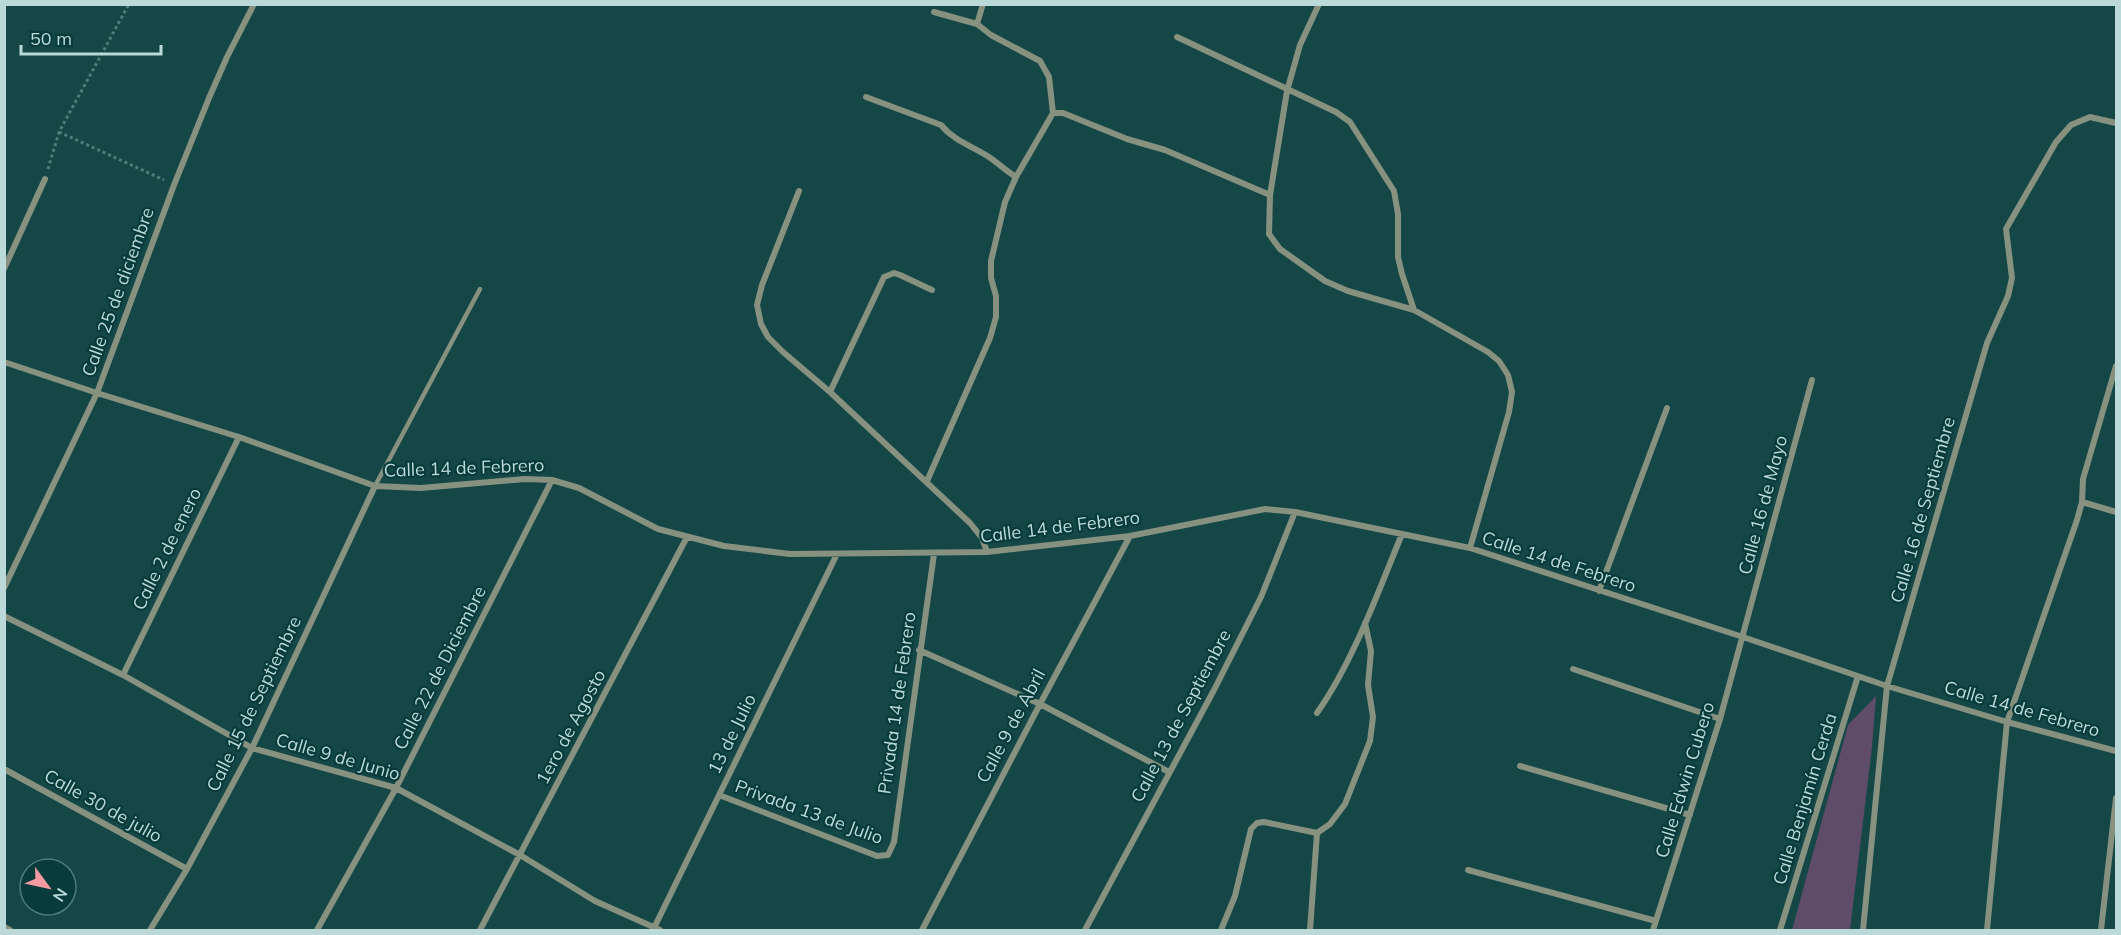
<svg xmlns="http://www.w3.org/2000/svg" width="2121" height="935" font-family="Mulish,sans-serif">
<rect width="100%" height="100%" fill="#164747"/>
<path fill="#5f4c68" d="M1876,696l-4,51 -22,183h-58l56,-205z"/>
<g fill="none" stroke-linecap="round" stroke-linejoin="round">
<path stroke="#527c7b" stroke-width="3" stroke-dasharray="3 3" stroke-linecap="butt" d="M59,132l105,48
M48,169l11,-37 70,-128"/>
<path stroke="#869180" stroke-width="4.5" d="M375,486l105,-197"/>
<path stroke="#869180" stroke-width="6" d="M1319,4l-19,41 -13,46 -17,104 -1,39 11,15 45,32 23,10 66,19 74,42 11,9 9,14 4,17 -3,20 -39,136
M977,24l6,-20
M1177,37l159,75 14,10 44,69 4,23v43l4,17 12,36
M866,97l75,28c13,16 31,21 48,32 9,6 17,14 27,20
M1053,113h10l64,26 38,11 105,45
M799,191l-37,94 -5,20 4,19 7,13 15,15 47,40 140,131 12,15 5,14
M4,269l41,-90
M4,362l93,31 142,44 136,49 46,2 104,-9 27,1 27,8 79,41 66,17 66,8 197,-2 143,-16 135,-27 30,3 175,36 273,89 144,49 120,36 109,29
M830,392l54,-115 10,-4 6,2 32,15
M927,481l63,-143 6,-21v-21l-5,-18v-17l14,-59 11,-25 37,-64 -4,-36 -9,-16 -49,-26 -14,-11 -43,-12
M2082,502l34,10
M4,588l93,-195 77,-208 35,-87 18,-41 27,-53
M1599,591l68,-183
M4,616l119,59 129,73 144,40 124,67 75,46 65,29
M919,650l121,54 129,68
M1573,669l147,50
M123,675l116,-238
M1317,713c36,-51 61,-121 85,-179
M1520,766l170,49
M4,769l183,100
M719,795l158,61 11,-1 6,-13 40,-288
M1468,870l188,51
M4,927l6,3
M654,928l183,-374
M150,930l37,-61 65,-121 123,-262
M317,930l79,-142 156,-308
M480,930l207,-393
M922,930l118,-226 90,-168
M1085,930l129,-240 47,-93 34,-85
M1221,930l14,-34 16,-67 6,-6 7,-1 53,11 13,-9 15,-20 25,-63 3,-24 -5,-32 3,-34 -6,-28
M1310,930l7,-97
M1653,930l67,-211 92,-339
M1780,930l78,-254
M1863,930l24,-244 100,-343 21,-47 4,-18 -6,-49 50,-87 15,-17 19,-8 26,6
M1987,930l20,-208 70,-202 5,-18 1,-23 33,-113
M2101,930l15,-132"/>
</g>
<g text-anchor="middle" stroke-width="4.5" stroke-linejoin="round" paint-order="stroke">
<g font-size="18" fill="#bbd9d8" stroke="#083c3c">
<text transform="translate(118 292) rotate(-70)" y="6">Calle 25 de diciembre</text>
<text transform="translate(464 468) rotate(-2)" y="6">Calle 14 de Febrero</text>
<text transform="translate(1763 505) rotate(-75)" y="6">Calle 16 de Mayo</text>
<text transform="translate(1923 510) rotate(-74)" y="6">Calle 16 de Septiembre</text>
<text transform="translate(1060 527) rotate(-7)" y="6">Calle 14 de Febrero</text>
<text transform="translate(167 549) rotate(-64)" y="6">Calle 2 de enero</text>
<text transform="translate(1559 562) rotate(18)" y="6">Calle 14 de Febrero</text>
<text transform="translate(440 668) rotate(-63)" y="6">Calle 22 de Diciembre</text>
<text transform="translate(897 703) rotate(-82)" y="6">Privada 14 de Febrero</text>
<text transform="translate(254 704) rotate(-64)" y="6">Calle 15 de Septiembre</text>
<text transform="translate(2022 709) rotate(16)" y="6">Calle 14 de Febrero</text>
<text transform="translate(1181 716) rotate(-62)" y="6">Calle 13 de Septiembre</text>
<text transform="translate(1011 726) rotate(-62)" y="6">Calle 9 de Abril</text>
<text transform="translate(571 727) rotate(-62)" y="6">1ero de Agosto</text>
<text transform="translate(732 734) rotate(-64)" y="6">13 de Julio</text>
<text transform="translate(338 757) rotate(16)" y="6">Calle 9 de Junio</text>
<text transform="translate(1685 780) rotate(-73)" y="6">Calle Edwin Cubero</text>
<text transform="translate(1805 799) rotate(-73)" y="6">Calle Benjamín Cerda</text>
<text transform="translate(103 806) rotate(29)" y="6">Calle 30 de julio</text>
<text transform="translate(809 812) rotate(20)" y="6">Privada 13 de Julio</text>
</g>
</g>
<rect width="2121" height="935" fill="none" stroke="#bbd9d8" stroke-width="12"/>
<g transform="translate(48 887) rotate(123)"><circle r="28" fill="#083c3c" stroke="#507b7a" stroke-width="1.5"/>
<path d="M0-4.5L10 22L0 15L-10 22Z" fill="#f49aa2"/>
<text y="-9" font-size="16" font-weight="bold" text-anchor="middle" fill="#bbd9d8">N</text>
</g>
<path d="M21 45v9h140v-9" fill="none" stroke="#bbd9d8" stroke-width="3"/>
<text x="30" y="45" font-size="18" fill="#bbd9d8" stroke="#083c3c" stroke-width="4.5" paint-order="stroke">50 m</text>
</svg>
